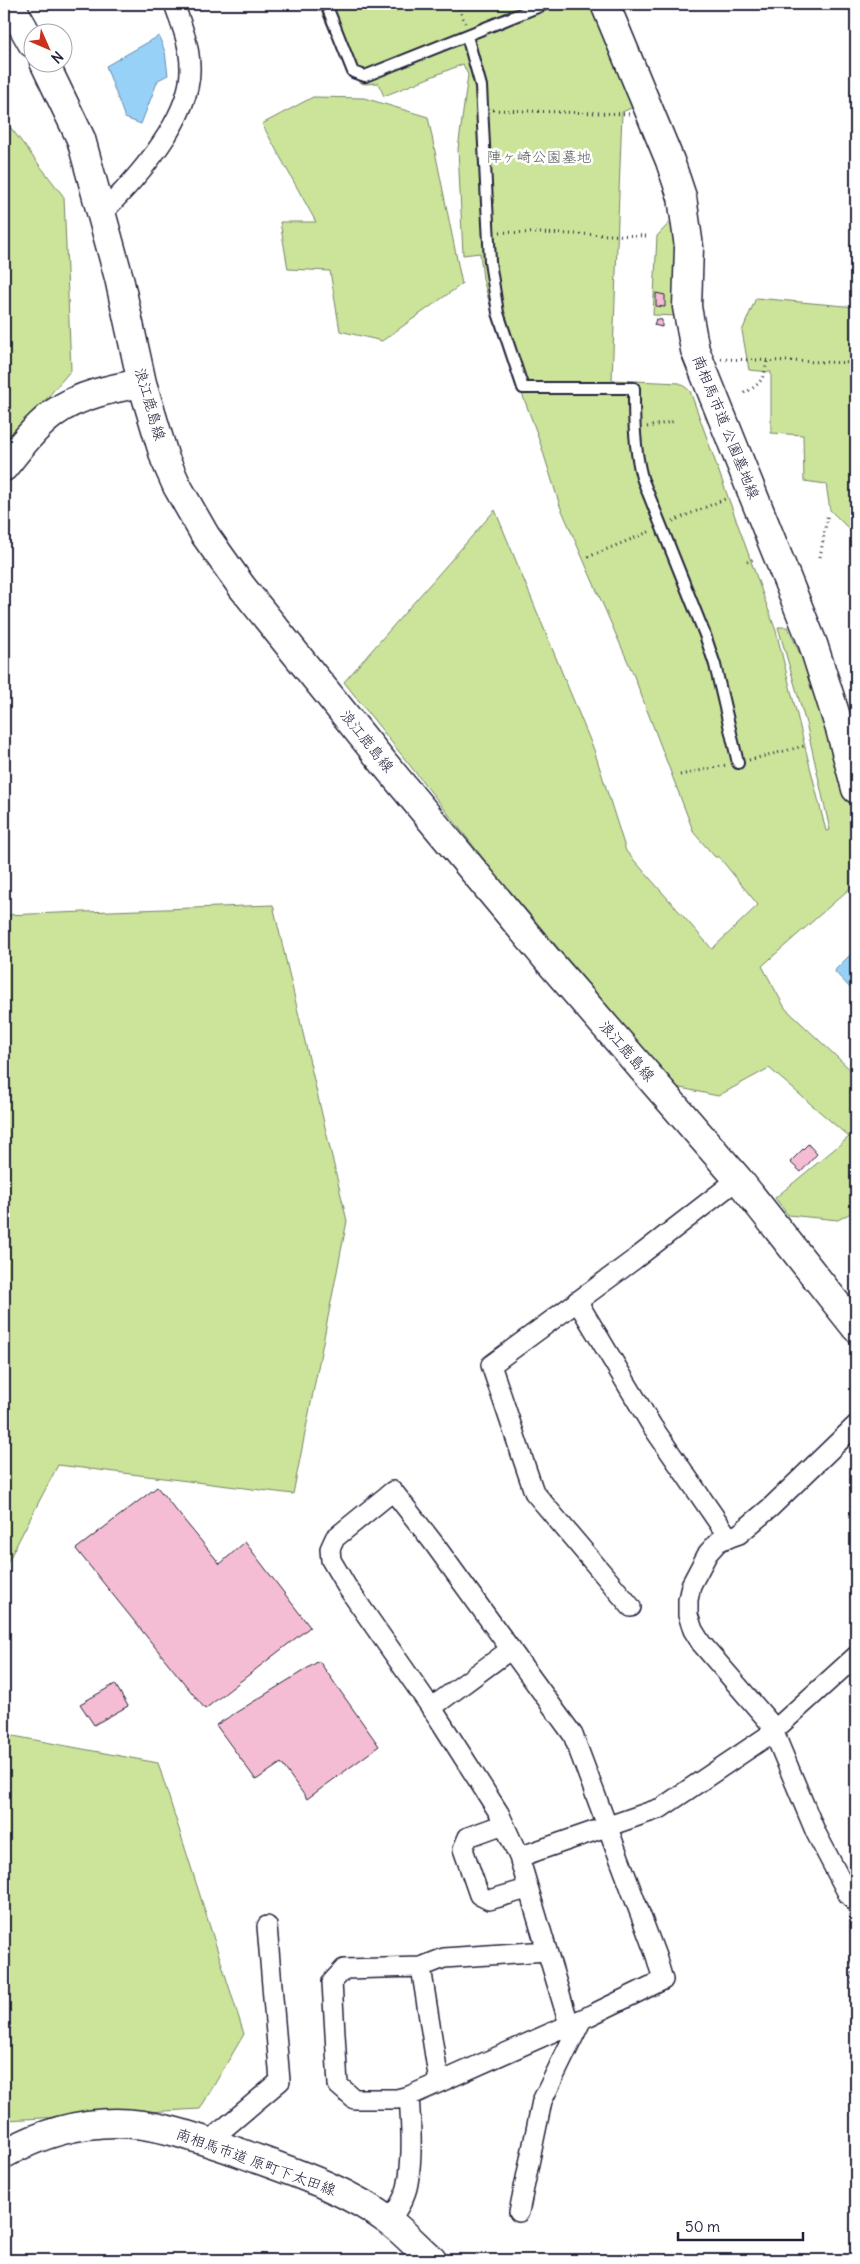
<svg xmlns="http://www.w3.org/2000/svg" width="860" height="2264" font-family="Delius,'Klee One',sans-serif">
<rect width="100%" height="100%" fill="#fff"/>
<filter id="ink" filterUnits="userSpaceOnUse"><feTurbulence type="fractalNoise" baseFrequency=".02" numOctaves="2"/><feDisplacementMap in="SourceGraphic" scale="10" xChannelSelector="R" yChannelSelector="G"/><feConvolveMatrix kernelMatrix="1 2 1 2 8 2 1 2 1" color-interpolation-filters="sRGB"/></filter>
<g filter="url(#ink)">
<path fill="#cbe49a" stroke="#76836a" d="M318,4h275l43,102 -14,6 -10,268 68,3 10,8 86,240 50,200 4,-1 -23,-103 -29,-100h10l68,152v104l-94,83 23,42 71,67v135l-18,10 -50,-5 -13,-17 74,-61 -80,-69 -51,28 -42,-9 -178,-210 -154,-195 151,-172 99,240 32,101 86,98 46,-44 -39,-48h-4l-21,-24 -60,-157 -74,-170 -22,-70 -44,-117 -11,-40 -3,-26 -17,2 -5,-106 10,-74 -5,-11 -79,32 -6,-13 -14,1 -14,-7z
M313,97l51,1 64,19 34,167 -80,57 -42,-10 -10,-60 -42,-2 -8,-47h36l-54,-98z
M4,119l60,78 7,173 -67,79z
M675,217l2,99 -24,-1 4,-79z
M756,298l100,9v229l-26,-26 -4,-26 -22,-3 -1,-46 -32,-2v-61l-22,-2 -7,-39z
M273,905l74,316 -54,273 -235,-29 -54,104v-654z
M4,1724l4,11 150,28 86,271 -44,75 -193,11 -3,3z"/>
<path fill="#98d1f8" stroke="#698bac" d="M159,36l6,16 3,23 -10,5 -17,44 -16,-6 -19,-52z
M856,949v45l-21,-22 1,-3z"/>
<path fill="#f5bdd3" stroke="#22223b" d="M656,293l9,2v12l-9,-1z
M656,319l6,1v7l-8,-2z
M808,1144l9,10 -16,18 -11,-10z
M157,1487l63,77 25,-22 65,85 -105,82 -129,-160z
M319,1661l60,85 -72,53 -26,-36 -25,17 -40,-55z
M115,1684l13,22 -34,19 -14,-21z"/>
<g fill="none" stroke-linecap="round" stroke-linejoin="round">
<defs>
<path id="lane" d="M326,4l27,68 12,4 180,-72
M467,36l14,50 9,176 8,51 25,75h111c0,31 0,60 8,90l63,157 10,30 23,98"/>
<path id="street" d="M101,214c35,-35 91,-96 89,-147 0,-21 -9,-44 -16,-63
M577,1301l75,125 77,112
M856,1425l-85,82 -32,27 -20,7 -11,12 -17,32 -3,15v15l5,15 8,13 69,80 46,110 32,61 8,9
M631,1607l-97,-115 -43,-127 144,-106 103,-80
M431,1708l80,-59
M504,1824l-36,13 -5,12 16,46 10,5 38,-11
M519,1857l142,-49 108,-73 87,-79
M421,1967l18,115
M409,2096l-12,3h-43l-16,-14 -6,-103 12,-13 77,-2 23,-9 103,-7
M208,2142l72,-61 -13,-155
M519,2212l23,-111 40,-82
M389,2221c8,-11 17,-24 19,-38 5,-28 3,-59 1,-87l180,-80 74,-36 -7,-24 -83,-221 -141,-194 -39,-50 -58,47 -5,11 1,11 16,27 90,129 62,97 20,44 50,167"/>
<path id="secondary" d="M10,4l22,39
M605,4l65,157 12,36 7,50 -2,60 8,43 118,294 27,85 16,60
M44,62l37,77 38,139 23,105 23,76 12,27 28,49 37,52 141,175 163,196 192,221 118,149
M4,467c14,-18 31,-40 50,-54 24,-18 60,-25 88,-30
M4,2154c34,-19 73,-31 112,-31 42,0 83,16 122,29 52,19 107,36 152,70 15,11 28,26 42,38"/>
</defs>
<use href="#lane" stroke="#22223b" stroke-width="14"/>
<use href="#street" stroke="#22223b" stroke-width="22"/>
<use href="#secondary" stroke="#22223b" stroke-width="31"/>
<path stroke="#22223b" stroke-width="3" stroke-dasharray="1 4" stroke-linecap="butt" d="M457,4l8,19
M493,110l136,4
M500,232l147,4
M721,359l135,4
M744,393c16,-8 20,-14 23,-32
M647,427l29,-6
M673,521l52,-22
M588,557l63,-26
M820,557l8,-44
M747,562l9,-4
M749,760l55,-14
M680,775l46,-10
M856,1928l-5,32 5,77"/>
<use href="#lane" stroke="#fff" stroke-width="10"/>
<use href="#street" stroke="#fff" stroke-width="19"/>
<use href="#secondary" stroke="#fff" stroke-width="28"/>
</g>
</g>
<g text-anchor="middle" stroke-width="5" stroke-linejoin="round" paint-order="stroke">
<g font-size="15" fill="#555c58" stroke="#fff">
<text x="539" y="162">陣ヶ崎公園墓地</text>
</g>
<g font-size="15" fill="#22223b" stroke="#fff">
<text transform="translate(150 404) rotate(74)" y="5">浪江鹿島線</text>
<text transform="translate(726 427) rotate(68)" y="5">南相馬市道 公園墓地線</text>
<text transform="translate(367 741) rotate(51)" y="5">浪江鹿島線</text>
<text transform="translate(627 1051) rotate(49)" y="5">浪江鹿島線</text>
<text transform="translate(256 2162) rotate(20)" y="5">南相馬市道 原町下太田線</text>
</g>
</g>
<rect width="860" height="2264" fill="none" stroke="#fff" stroke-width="20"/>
<rect x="10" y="10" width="840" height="2244" fill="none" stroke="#22223b" stroke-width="2" filter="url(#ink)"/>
<g transform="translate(48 48) rotate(135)"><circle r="24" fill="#ffffff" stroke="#a7a7b1"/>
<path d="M0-4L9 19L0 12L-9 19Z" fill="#c8321e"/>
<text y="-8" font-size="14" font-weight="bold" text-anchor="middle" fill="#22223b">N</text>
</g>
<path d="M678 2232v8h125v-8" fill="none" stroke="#22223b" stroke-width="2.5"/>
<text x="685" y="2232" font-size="15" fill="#22223b" stroke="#ffffff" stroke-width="4" paint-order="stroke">50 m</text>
</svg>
